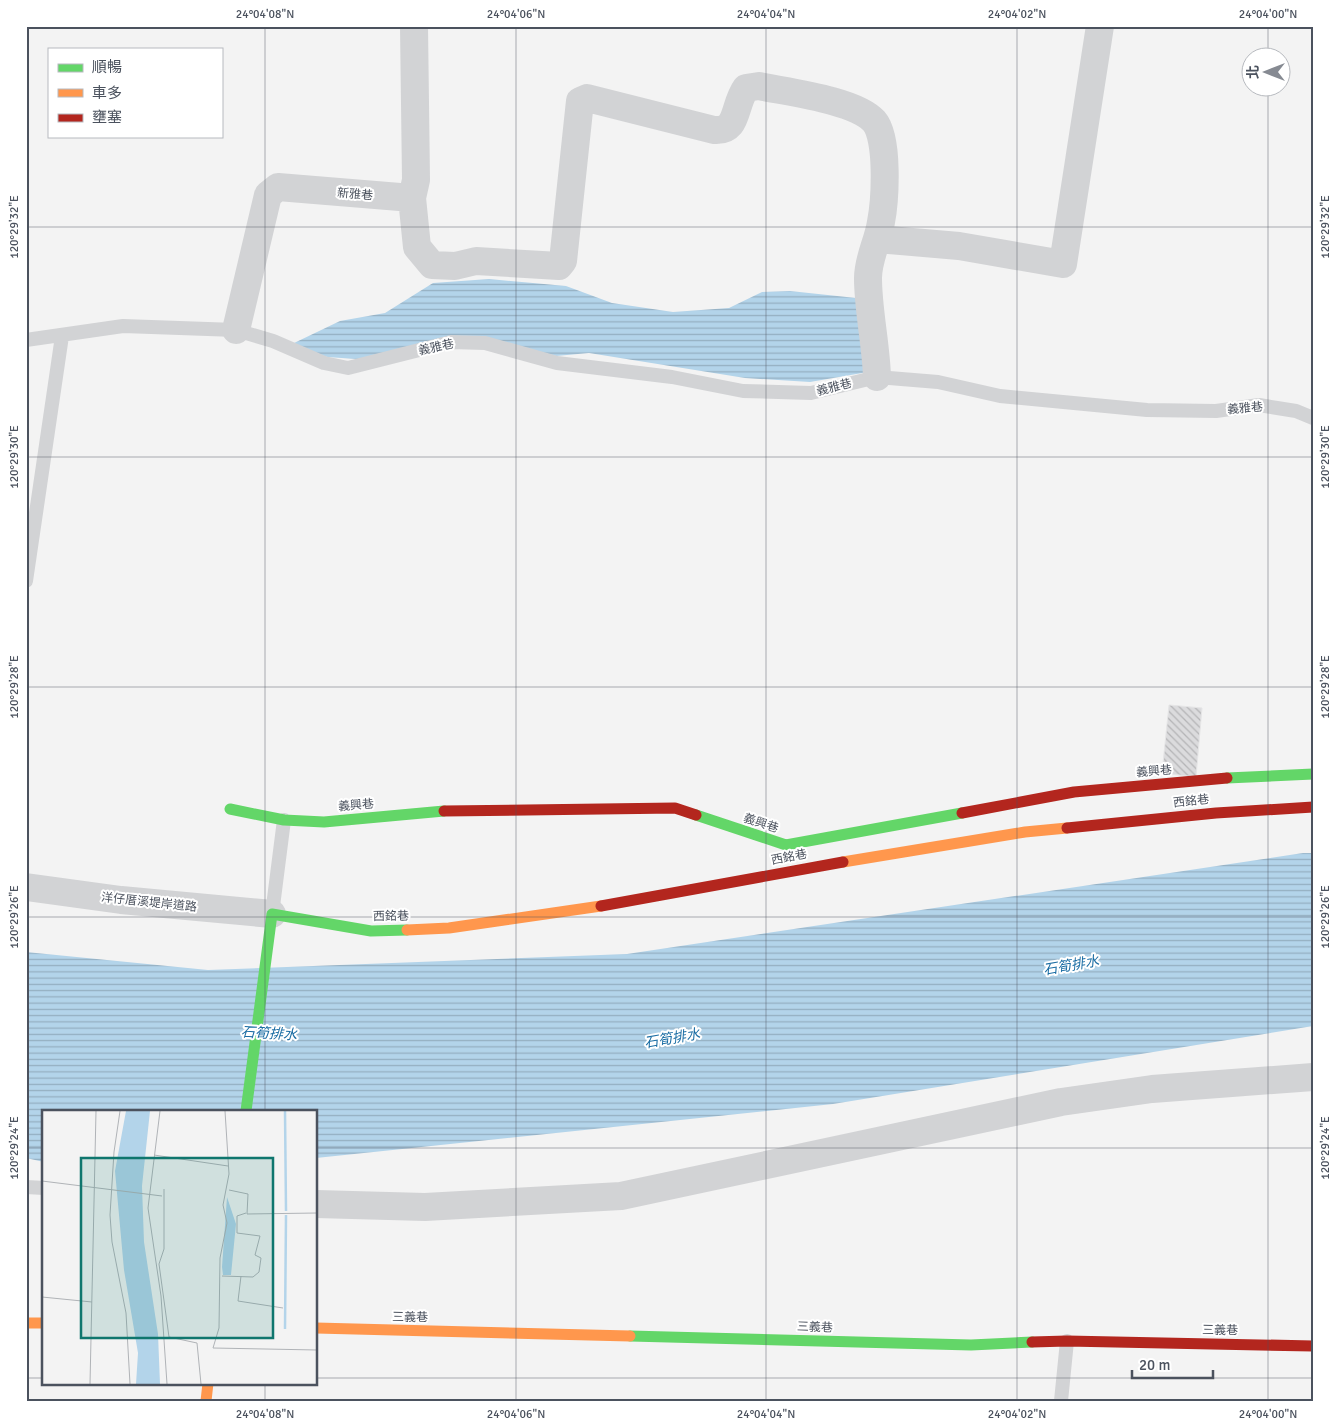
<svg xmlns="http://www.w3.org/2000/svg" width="1339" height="1427" font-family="Signika,'Noto Sans TC',sans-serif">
<defs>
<pattern id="water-rules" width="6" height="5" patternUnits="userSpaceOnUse" patternTransform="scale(1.25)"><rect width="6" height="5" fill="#b3d4ea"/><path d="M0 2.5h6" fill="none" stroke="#94afc1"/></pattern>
<pattern id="building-back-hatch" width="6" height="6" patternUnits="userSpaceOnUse" patternTransform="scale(1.25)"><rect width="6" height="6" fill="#dbdbdd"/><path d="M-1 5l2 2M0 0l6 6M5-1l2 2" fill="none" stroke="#b4b4b6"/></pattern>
</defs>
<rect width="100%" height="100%" fill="#f3f3f3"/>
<path fill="url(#water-rules)" d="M489,279l77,7 46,17 61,9 56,-4 33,-16 28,-1 66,7 12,74 -58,10 -65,-4 -156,-25 -33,3 -71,-18 -114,22 -44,-3 -35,-13 48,-23 45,-8 48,-30z
M1303,853h10v173l-480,78 -517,54v-47h-272v51l-18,-4v-206l182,18 419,-16z"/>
<path fill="url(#building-back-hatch)" stroke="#e5e5e6" d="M1169,705l33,3 -6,69 -34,-4z"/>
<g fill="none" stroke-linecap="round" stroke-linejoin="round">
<path stroke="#d2d3d5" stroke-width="14" d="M26,340l97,-14 113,4 37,11 51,22 24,5 103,-26 34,1 72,20 115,14 71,14 68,2 66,-16 61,5 62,14 147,14 69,1 43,-6 37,6 17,7
M26,581l36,-245
M272,914l12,-94
M26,1187l18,1
M1061,1401l6,-60"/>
<path stroke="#d2d3d5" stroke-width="28" d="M412,198l5,49 15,18 23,1 21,-5 83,5 4,-5 17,-160 7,-3 127,32c25,2 19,-24 32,-42l13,-2c28,6 96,14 115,35 15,17 11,80 7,101 -3,20 -13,36 -13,56 0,32 8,66 9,99
M877,239l82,7 104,18 37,-238
M236,330l32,-135 10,-8 134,11 4,-18 -2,-154
M26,887l95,13 151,14
M316,1204l109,3 196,-11 440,-94 91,-13 161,-12"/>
<path stroke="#63d668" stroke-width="11" d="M1227,778l86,-4
M230,809l54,11 40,2 120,-11
M696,815l90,30 176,-32
M246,1111l26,-197 99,17 36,-1
M630,1336l341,9 61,-3"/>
<path stroke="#ff974d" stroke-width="11" d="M843,862l182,-30 42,-4
M407,930l42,-2 152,-22
M26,1323h18
M316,1328l314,8
M206,1401l2,-18"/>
<path stroke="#b3261e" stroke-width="11" d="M444,811l231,-3 21,7
M962,813l112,-21 153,-14
M1067,828l149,-15 97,-6
M601,906l242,-44
M1032,1342l35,-1 246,5"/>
</g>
<path fill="none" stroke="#4b525e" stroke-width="1" stroke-opacity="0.45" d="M265,26v1085M516,26v1375M766,26v1375M1017,26v1375M1268,26v32M1268,88v1313M26,227h1287M26,457h1287M26,687h1287M26,917h1287M26,1148h18M316,1148h997M26,1378h18M316,1378h997M265,1383v18"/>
<g text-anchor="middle" stroke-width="4" stroke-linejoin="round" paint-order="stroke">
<g font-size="12" fill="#4b525e" stroke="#fff">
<text transform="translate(355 194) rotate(5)" y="4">新雅巷</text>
<text transform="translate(436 347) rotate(-12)" y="4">義雅巷</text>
<text transform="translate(834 387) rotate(-14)" y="4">義雅巷</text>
<text transform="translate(1245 408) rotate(-5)" y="4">義雅巷</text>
<text transform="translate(1154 771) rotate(-5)" y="4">義興巷</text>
<text transform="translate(1191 801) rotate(-6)" y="4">西銘巷</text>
<text transform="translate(356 805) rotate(-5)" y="4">義興巷</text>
<text transform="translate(761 823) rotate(18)" y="4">義興巷</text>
<text transform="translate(789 857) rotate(-11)" y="4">西銘巷</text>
<text transform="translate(149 902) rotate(6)" y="4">洋仔厝溪堤岸道路</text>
<text transform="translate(391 916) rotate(-1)" y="4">西銘巷</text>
<text transform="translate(410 1317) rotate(1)" y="4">三義巷</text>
<text transform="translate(815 1327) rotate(2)" y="4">三義巷</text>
<text transform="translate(1220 1330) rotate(1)" y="4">三義巷</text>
</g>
<g font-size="14" font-style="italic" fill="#196ca3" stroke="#fff">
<text transform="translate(1071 965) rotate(-10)" y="5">石筍排水</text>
<text transform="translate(269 1033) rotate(3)" y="5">石筍排水</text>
<text transform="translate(672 1038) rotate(-10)" y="5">石筍排水</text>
</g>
</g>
<g transform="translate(42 1110)">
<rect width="275" height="275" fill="#f3f3f3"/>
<path d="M84,1h24l-8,75 2,56 14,92 2,50h-24l2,-31 -14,-83 -9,-99zM185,87l9,27 -5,51h-8l-1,-8z" fill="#b3d4ea"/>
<path fill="none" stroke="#b3d4ea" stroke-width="2.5" d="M243,1l1,100M243,219l1,-114"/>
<path fill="none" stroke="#b0b3b7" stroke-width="1" d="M78,1l-6,41 -4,63 2,27 14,71 4,71M118,1l-12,97 13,88 6,88M183,1l4,63 -6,31 4,18 -7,35 -1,70 -6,20 104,2M112,45l74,11M0,71l120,15M122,79v60l-5,15 10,73 28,6 4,41M187,80l19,4 -1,20 70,-1M180,166l31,1 6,-5 2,-14 -6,-3 5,-19 -23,-3v-17l9,-3M199,166l-3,25 45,7M0,187l50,5M48,274l6,-273"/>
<path fill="#0f766e" fill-opacity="0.15" stroke="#0f766e" stroke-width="2.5" d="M39,48h192v180h-192z"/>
<rect width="275" height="275" fill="none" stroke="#4b525e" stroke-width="2.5"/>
</g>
<rect width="1339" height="1427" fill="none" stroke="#ffffff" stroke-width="55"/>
<rect x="48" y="48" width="175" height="90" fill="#ffffff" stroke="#b7babf"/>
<rect x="58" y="64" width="25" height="8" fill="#63d668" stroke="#b7babf"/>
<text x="92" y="72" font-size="15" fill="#4b525e">順暢</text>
<rect x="58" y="89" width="25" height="8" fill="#ff974d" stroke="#b7babf"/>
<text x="92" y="98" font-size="15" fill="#4b525e">車多</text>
<rect x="58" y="114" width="25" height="8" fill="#b3261e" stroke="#b7babf"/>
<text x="92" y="122" font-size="15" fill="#4b525e">壅塞</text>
<g transform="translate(1266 72) rotate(270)"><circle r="24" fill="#ffffff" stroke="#b7babf"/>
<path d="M0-4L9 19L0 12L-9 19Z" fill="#868a92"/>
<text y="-8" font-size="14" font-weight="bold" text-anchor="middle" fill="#4b525e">北</text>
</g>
<path d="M1132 1370v8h81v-8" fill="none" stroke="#4b525e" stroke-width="2.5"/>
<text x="1139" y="1370" font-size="15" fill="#4b525e" stroke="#ffffff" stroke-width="4" paint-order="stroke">20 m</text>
<rect x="28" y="28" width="1284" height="1372" fill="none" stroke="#4b525e" stroke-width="2"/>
<g font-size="12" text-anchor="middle" fill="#4b525e">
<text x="265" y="18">24°04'08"N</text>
<text x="516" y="18">24°04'06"N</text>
<text x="766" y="18">24°04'04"N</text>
<text x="1017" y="18">24°04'02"N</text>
<text x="1268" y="18">24°04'00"N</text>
<text transform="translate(1325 227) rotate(-90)" y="4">120°29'32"E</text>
<text transform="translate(14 227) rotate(-90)" y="4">120°29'32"E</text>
<text transform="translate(1325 457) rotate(-90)" y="4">120°29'30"E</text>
<text transform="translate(14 457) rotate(-90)" y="4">120°29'30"E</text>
<text transform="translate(1325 687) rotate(-90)" y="4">120°29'28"E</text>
<text transform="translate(14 687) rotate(-90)" y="4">120°29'28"E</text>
<text transform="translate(1325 917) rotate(-90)" y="4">120°29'26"E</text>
<text transform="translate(14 917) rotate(-90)" y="4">120°29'26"E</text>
<text transform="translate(1325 1148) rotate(-90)" y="4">120°29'24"E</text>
<text transform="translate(14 1148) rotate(-90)" y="4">120°29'24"E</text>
<text x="265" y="1418">24°04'08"N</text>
<text x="516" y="1418">24°04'06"N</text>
<text x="766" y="1418">24°04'04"N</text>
<text x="1017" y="1418">24°04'02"N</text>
<text x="1268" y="1418">24°04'00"N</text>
</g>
</svg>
